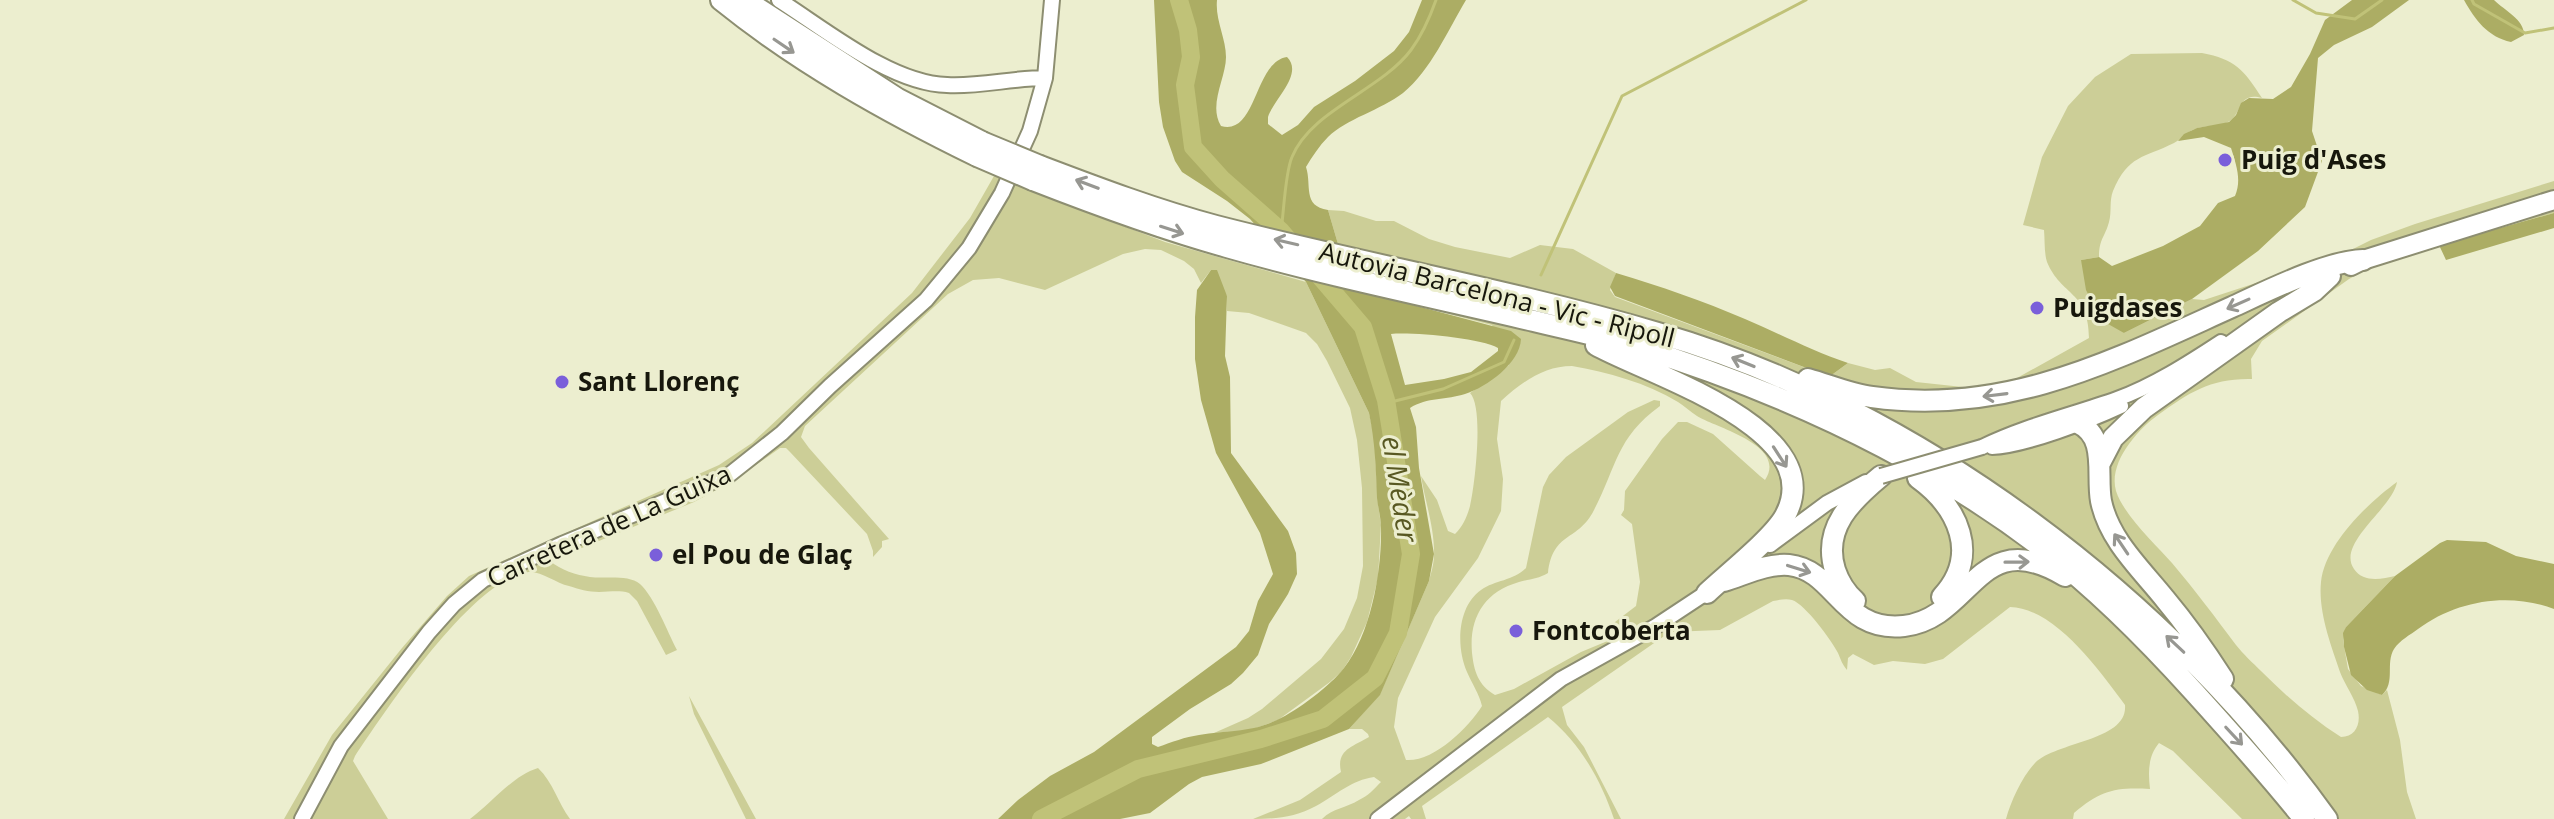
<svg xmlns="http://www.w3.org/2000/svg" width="2554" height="819" font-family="'Open Sans',sans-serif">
<rect width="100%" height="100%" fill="#eceecf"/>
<path fill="#ccce97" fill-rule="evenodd" d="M2202,53c33,6 42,17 60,45 -26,-7 -19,19 -36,25 -10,4 -21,2 -31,6 -9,3 -13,10 -21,14 -30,15 -46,12 -61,48 -4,10 -1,21 -4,31 -4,15 -10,17 -10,35l-18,3 43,73 68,-34 12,1 137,-45 30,-15 44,-16 139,-43v32l-169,47 -36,19 -87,62 -11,18 1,20c-41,-1 -62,13 -94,36 -21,15 -50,48 -42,76 7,23 40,54 56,72 23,27 43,54 64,82 7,9 17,18 25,26 25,25 50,47 80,66 14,0 20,-12 17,-26 -3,-13 -13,-26 -18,-39 -9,-27 -22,-60 -19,-90 4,-38 47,-79 76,-100 -4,26 -61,61 -43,87 9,14 28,10 41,7l-49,51 -3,13 5,29 13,17 21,9 5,-5 13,50 7,52 9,27h-174l-69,-68 -14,-8c-11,13 -11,29 -9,46 -34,-2 -49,1 -76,24l-1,6h-67c5,-18 16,-42 29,-56 22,-22 93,-22 90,-58 -25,-34 -70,-97 -115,-98l-67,52 -18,5 -32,-3 -19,4 -21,-11 -5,4 -1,12c-5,-6 -6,-10 -9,-17 -6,-12 -33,-49 -46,-53 -6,-2 -13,0 -19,1l-53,29 -50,2 -108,75 5,18 17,22 37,72h-7c-13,-39 -34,-76 -66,-102l-126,89 4,13h-15l-2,-3 -4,3h-83c11,-11 24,-11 37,-19 9,-4 15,-11 22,-18l-7,-5c-22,3 -38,18 -58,29 -20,11 -40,13 -63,13l47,-19 41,-28c-5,-22 11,-25 28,-35l-1,-3 -6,-5h-13l31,-35 49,-113c2,-8 5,-17 5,-26 1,-25 -9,-54 -13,-79l16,24 11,31 7,3c8,-8 12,-17 15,-28 5,-21 14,-99 0,-113l39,-28 -17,-40 -124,-32 -30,-49 -10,-34 16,1 32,10h18l35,18 26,8 55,11 30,-13 33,4 43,24 -6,17 5,7 210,78 8,-1 15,-11 27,7 15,-2 26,14 56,6 22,-2 23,-8 72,-40c0,-47 -28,-42 -42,-76 -3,-9 -2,-22 -3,-32l-21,-5 19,-68 26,-51 27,-29 36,-23zM1572,366c35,6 75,17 106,36 6,4 13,10 19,14 19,12 91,29 68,64l-5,-4 -47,-42 -26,-12h-9l-16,17 -37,52 -1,19 -3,5 11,9 8,58 -4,24 -21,16 -6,9 1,9 -29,12 -67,37 -19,6c-17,-10 -21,-24 -23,-42 -3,-35 12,-61 47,-71 11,-3 19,-3 29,-9 5,-42 30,-31 46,-63 23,-44 22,-72 66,-104v-5l-6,-1 -26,12 -62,45 -17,18 -6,12 -17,81c-13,13 -31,12 -45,22 -24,17 -25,57 -14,82 5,12 12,21 15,34 -14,22 -48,56 -76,54l-12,-33 4,-29 37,-81 43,-59 23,-47 2,-32 -6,-40 4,-38c21,-19 43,-35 71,-35z
M994,176l171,66 141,40 63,131 5,22 4,69 3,21 -3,53 -11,44 -16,35 -9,14 -12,11 -52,38 -30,11 -34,2 34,-15 14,-9 59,-50 23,-30 13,-31 6,-32 -1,-78 -5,-48 -7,-32 -23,-47 -10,-17 -11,-11 -57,-20 -22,-2v-15l-16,-26 -10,13 -7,-14 -10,-8 -23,-11 -16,-1 -22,5 -78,36 -46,-12 -26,2 -25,14 -143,132 -4,11 8,11 80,91 -7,2v6l-9,10v-6l-6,-17 -77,-82 -4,-4h-6l-47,33 -39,21 -144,59c11,9 26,14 40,16 15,2 38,-3 50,7 15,14 27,47 37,66l-11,5 -29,-54 -8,-8c-10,-3 -19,-1 -30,-1 -10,0 -21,-3 -30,-6 -13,-3 -28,-15 -40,-14 -55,5 -144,139 -174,184l-2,5 35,58h-104l48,-84 70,-87 45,-52 22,-20 250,-111 33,-22 160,-150 58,-75z
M689,696l67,123h-10l-52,-105z
M538,768c15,14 20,35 32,51h-100c22,-16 42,-43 68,-51z"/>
<path fill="#acad64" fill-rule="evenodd" d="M1154,0h63c-2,20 9,38 9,57 0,21 -18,48 -5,69 36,10 33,-64 66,-69 17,17 -13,42 -19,60v7l14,11 16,-10 16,-18 41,-26 39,-30 15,-19 13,-32h44c-18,30 -35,70 -63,93 -22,17 -57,26 -75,44 -9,9 -16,20 -22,30 6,18 -4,39 22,43l10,34 30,49 143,38 10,8c-1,24 -34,48 -56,55 -18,6 -38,3 -55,14l6,19 3,41 15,86 -5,27 -49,114 -31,34 -88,35 -59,13 -13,7 -39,29 -30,6h-122l20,-19 32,-24 44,-24 142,-105 13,-16 9,-30 15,-27 -13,-41 -44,-80 -15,-53 -6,-41v-42l2,-27 14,-20h6l10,26 -2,60 5,21 1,76 57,78 8,22 1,21 -9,20 -19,30 -11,31 -15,18 -12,11 -41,25 -38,28v7l6,3c14,-5 27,-10 41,-12 29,-5 51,-2 78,-15 21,-10 53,-34 67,-52 27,-34 38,-98 37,-140 0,-10 -3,-20 -4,-30 -1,-29 -2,-57 -8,-85l-63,-131 -56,-63 -23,-18 -45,-29 -7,-11 -12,-34 -4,-25zM1391,334c22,-2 89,4 107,14v3l-27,21 -27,7 -39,6z
M2352,0h57l-37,27 -38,18 -16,13 -6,73 10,30 -17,46 -47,44 -66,48 -68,34 -23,-13 -15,-30 -5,-30 18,-3 13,9 51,-20 37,-20 18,-23 17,-7c7,-16 1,-32 -4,-48l-27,-11 -26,4 6,-7 13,-6 32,-6 7,-7 5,-12 8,-5 24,1 18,-12 19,-33 15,-34z
M2464,0h30c11,11 30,19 30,35l-13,7c-23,-5 -36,-22 -47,-42z
M2554,213v15l-108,32 -7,-15z
M1616,273c44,13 87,28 129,46 35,15 67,32 103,44l-15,11 -8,1 -210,-79 -5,-9z
M2447,540l39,2 30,14 38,8v45c-45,-17 -97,-9 -136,20 -8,6 -18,11 -24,20 -9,15 2,33 -12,46l-15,-5 -16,-15 -7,-28 -1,-14 3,-6 49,-51 45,-33z"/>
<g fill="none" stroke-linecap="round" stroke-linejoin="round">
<path stroke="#c0c278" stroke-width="3" d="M2293,0l23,13 39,6 27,-19
M2472,0l2,4 51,29 29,-5
M1281,231c3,-20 4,-58 11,-74 19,-47 88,-66 119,-107 11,-15 19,-33 25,-50
M1541,275l81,-179 184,-96
M1387,403l56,-14 61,-27 10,-22"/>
<path stroke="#c0c278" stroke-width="18" d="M1041,819l97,-50 123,-30 62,-20 52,-41 23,-45 13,-79 -25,-154 -23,-73 -82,-96 -59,-52 -29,-32 -8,-62 6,-28 -3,-27 -9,-30"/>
<defs>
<path id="minor" d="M779,0c47,30 113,84 168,85 32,2 65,-7 98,-7
M1982,447c43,-21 90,-32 135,-48 36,-13 72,-36 104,-57
M1992,447c32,-1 99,-27 129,-41
M1770,545l57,-42 39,-21
M302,819l39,-73 88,-114 25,-28 29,-24 79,-36 167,-69 53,-42 48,-47 96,-86 43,-52 33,-55 28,-62 15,-53 7,-78
M1378,819l183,-140 95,-53 56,-37"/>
<path id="major" d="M2351,266l12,-6 191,-60"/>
<path id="highway" d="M721,0c78,63 166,112 256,156
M745,0l153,99 84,43
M1040,166c58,22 116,44 176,60 147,38 296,64 442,107 262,76 511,266 669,486
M1033,180c64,25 129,49 194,67 101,29 205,50 307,74 33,8 67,15 100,25 146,45 290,111 411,204 55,42 103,91 149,142 38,42 75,83 110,127
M1596,345c51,29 236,84 189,171 -12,22 -59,59 -78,77
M1808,379c21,6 43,15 64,18 135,19 242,-37 360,-90 35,-16 95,-46 131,-47
M2078,423c30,14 18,51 23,78 8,39 40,68 64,98 21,25 40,52 58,80
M2100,463l13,-25 31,-30 135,-96 35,-21 16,-15
M1918,478c40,29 63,77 24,119
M1724,581c20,-6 43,-18 65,-16 47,5 53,68 115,61 69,-8 73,-103 161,-50
M1855,601c-10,-9 -16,-19 -20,-31 -13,-42 17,-70 46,-94"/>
</defs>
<use href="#minor" stroke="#8d8e71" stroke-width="18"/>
<use href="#major" stroke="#8d8e71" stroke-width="22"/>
<use href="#highway" stroke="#8d8e71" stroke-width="24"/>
<use href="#minor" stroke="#fff" stroke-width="14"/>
<use href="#major" stroke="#fff" stroke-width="18"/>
<use href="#highway" stroke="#fff" stroke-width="20"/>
<defs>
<path id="minor-bridge" d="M1881,476l101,-29"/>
<path id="highway-bridge" d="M982,142l58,24
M977,156l56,24"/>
</defs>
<use href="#minor-bridge" stroke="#8d8e71" stroke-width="18" stroke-linecap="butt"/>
<use href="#highway-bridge" stroke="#8d8e71" stroke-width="24" stroke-linecap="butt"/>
<use href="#minor-bridge" stroke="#fff" stroke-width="14"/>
<use href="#highway-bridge" stroke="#fff" stroke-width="20"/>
</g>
<defs><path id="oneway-shaft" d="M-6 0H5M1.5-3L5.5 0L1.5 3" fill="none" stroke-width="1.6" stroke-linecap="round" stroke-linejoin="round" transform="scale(2)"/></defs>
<g stroke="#979792">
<use href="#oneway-shaft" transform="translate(784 46) rotate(34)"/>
<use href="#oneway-shaft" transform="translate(1087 184) rotate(-159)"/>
<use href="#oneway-shaft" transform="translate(1172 230) rotate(18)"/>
<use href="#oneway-shaft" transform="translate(1286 242) rotate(-167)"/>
<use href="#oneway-shaft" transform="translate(2238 304) rotate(156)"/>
<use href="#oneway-shaft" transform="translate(1743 362) rotate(-158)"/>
<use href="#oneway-shaft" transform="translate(1995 395) rotate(173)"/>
<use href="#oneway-shaft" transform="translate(1780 457) rotate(57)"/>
<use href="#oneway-shaft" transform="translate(2121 544) rotate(-124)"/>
<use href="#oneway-shaft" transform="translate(2017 562) rotate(-1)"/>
<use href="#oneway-shaft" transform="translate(1799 569) rotate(17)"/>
<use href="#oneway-shaft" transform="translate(2175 644) rotate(-137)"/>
<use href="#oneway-shaft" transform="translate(2234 736) rotate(47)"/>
</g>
<g fill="#7a5fda" stroke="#eceecf" stroke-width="3">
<circle cx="2225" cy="160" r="8"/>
<circle cx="2037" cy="308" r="8"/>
<circle cx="562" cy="382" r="8"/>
<circle cx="656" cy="555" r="8"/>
<circle cx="1516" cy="631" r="8"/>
</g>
<g text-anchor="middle" stroke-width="6" stroke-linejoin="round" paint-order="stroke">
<g font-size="26" font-weight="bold" fill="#17170c" stroke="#eceecf" text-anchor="start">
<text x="2241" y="169">Puig d'Ases</text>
<text x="2053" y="317">Puigdases</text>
<text x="578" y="391">Sant Llorenç</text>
<text x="672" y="564">el Pou de Glaç</text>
<text x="1532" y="640">Fontcoberta</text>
</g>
<g font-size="26" fill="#17170c" stroke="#eceecf">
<text transform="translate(1497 295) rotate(14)" y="9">Autovia Barcelona - Vic - Ripoll</text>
<text transform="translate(609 526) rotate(-24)" y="9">Carretera de La Guixa</text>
</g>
<g font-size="28" font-style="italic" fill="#585822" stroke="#eceecf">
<text transform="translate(1400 489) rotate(81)" y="10">el Mèder</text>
</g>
</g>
</svg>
